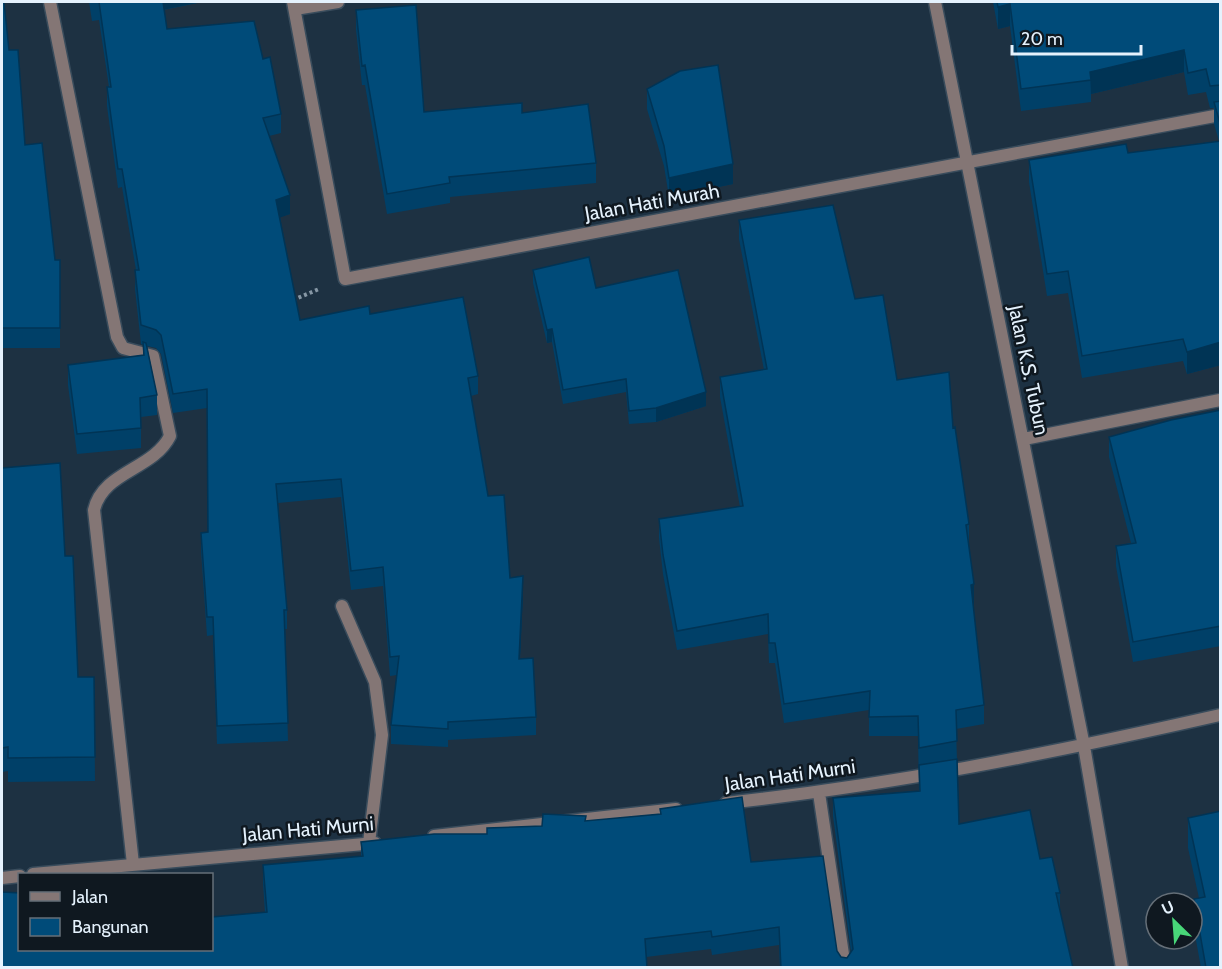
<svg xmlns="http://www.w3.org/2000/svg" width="1222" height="969" font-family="Cabin,sans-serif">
<rect width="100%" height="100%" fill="#1d3142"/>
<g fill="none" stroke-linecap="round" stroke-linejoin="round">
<defs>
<path id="street" d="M50,2l67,335 6,11 30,8 17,80c-17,34 -67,35 -76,74l39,354
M293,2l52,277 875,-164
M935,2l149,744 38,222
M295,9l43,-7
M1024,439l196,-39
M342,606l33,76 7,53 -13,108
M819,793l26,175
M726,803c167,-18 331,-51 494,-88
M434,836l242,-27
M33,874l342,-31
M2,878l18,-2"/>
</defs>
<use href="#street" stroke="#394c5c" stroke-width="15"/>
<path stroke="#8697a5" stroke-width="4" stroke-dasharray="3 3" stroke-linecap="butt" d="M293,300l26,-11"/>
<use href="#street" stroke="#847675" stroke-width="12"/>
</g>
<path fill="#004068" d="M2,2l7,48 16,95 30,115h5v88h-58z
M89,2h113l-38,8 3,19 96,30 18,55v19l-12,3 21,78 -10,3 20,103 70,-6 108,62v18l-7,2 17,100 22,82 13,16 -3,65 16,58v18l-88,5v7l-57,-3v-19l6,-50 -7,1 -7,-90 -32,4 -10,-93 -63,6 9,107v19h-2l3,112 -71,3 -4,-109 -6,1 -6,-85v-18l7,-1 -1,-124 -34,5 -12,-59 -5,-6 -9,-2 10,49v20l-16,2v31l-64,6 -9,-69v-20l75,-10v-10l-2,-1 -6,-55 1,-19 -14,-83 -4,1 -11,-82v-19h2l-10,-67 -7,1z
M993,2h228v363l-34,9 -4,-13 -101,17 -14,-85 -21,3 -18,-114v-22l99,-7 91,-12 -5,-17v-16h-4l-4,-16 -18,3 -4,-23 -93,22v8l-70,9 -11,-85 -12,3z
M356,10l68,102 98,1 74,50v20l-146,14v6l-63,11 -22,-129h-3l-6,-55z
M647,89l86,95 -64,13 -5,-31 -17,-57z
M739,220l116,79 42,81 56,48 16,96v20l5,60h-1l11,101v19l-28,5 3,95 81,35 20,34v18l13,57h-293l-1,-23 -67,10 -1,-6 -65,8 -644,11 18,-18 245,-37 -2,-30v-18l98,-8v-15l126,-8 99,-13 74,-7v-5l91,53 86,89 4,6 6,1 4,-6 -18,-136v-18l86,-7 -1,-55h-49v-26l-85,13 -9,-60h-6l-1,-29 -91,16 -14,-76 -4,-36v-19l81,-12 -20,-110v-20l44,-7 -25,-131z
M533,270l63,18 110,118 -50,16 -27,2 -3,-32 -63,12 -11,-62 -5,1 -14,-60z
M1221,410v236l-88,16 -17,-96v-20l15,-3 -22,-86v-20z
M2,468l63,88 13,121h16l1,104 -87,1v-11l-6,1z
M1188,818l33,150h-20l-7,-39v-30l5,-1 -11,-50z"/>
<path fill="#003455" d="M162,2h40l-40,8z
M1010,4v22l-12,3v-22z
M1184,50v22l-93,22 -1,-22z
M733,164v20l-64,13v-19z
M290,195v19l-14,5v-19z
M552,329v13l-5,1v-13z
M1221,342v23l-34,9v-22z
M706,392v14l-50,16v-14z
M523,576v18l-4,83v-18z
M974,584v20l-3,1v-20z"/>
<path fill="#004b79" stroke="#003455" stroke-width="1.5" d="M2,2h2l5,48h9l7,95 17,-2 13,117h5v68h-58z
M99,2h64l4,27 87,-8 9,38 7,-2 11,57 -18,4 27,77 -14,5 24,120 69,-14 1,8 93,-17 15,79 -10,2 20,118 16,-1 6,83 13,-2 -4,83 14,-1 3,59 -88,5v7l-57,-4 8,-69 -9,1 -7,-90 -32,4 -10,-92 -65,5 11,126h-3l4,113 -71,3 -4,-109h-6l-6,-84 7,-1 -1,-143 -34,5 -12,-59 -5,-5 -15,-5 -6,-55h4l-17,-101h-4l-11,-82h4z
M997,2h224v83l-11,1 -4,-17 -18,4 -4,-23 -94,22 1,8 -70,9 -11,-85 -12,3z
M416,5l8,107 98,-9v10l66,-9 8,59 -147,14 1,6 -63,11 -22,-129 -3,1 -6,-56z
M718,65l15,99 -64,14 -5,-32 -17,-57 33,-18z
M1221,101v26l-7,-25z
M1221,141v201l-34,10 -4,-13 -101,17 -14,-85 -21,3 -18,-114 97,-16 2,9z
M833,205l22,94 28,-4 14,85 52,-8 4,56 2,-1 14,97 -3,1 8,59 -3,1 13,120 -28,5 1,31 -38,7 -1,-32 -49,1 1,-26 -86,13 -9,-61h-6l-1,-29 -91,17 -14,-76 -4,-36 84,-13 -23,-129 47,-8 -28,-149z
M589,257l7,31 82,-18 28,122 -50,16 -27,3 -3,-32 -63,11 -11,-61 -5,1 -14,-60z
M143,342l3,1 11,52 -17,3 1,30 -64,6 -9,-69 76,-10z
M1221,410v216l-88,16 -17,-96 20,-3 -27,-106 62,-17z
M60,463l5,93h8l5,121h16l1,80 -87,1v-11l-6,1v-280z
M957,759l2,65 71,-14 10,49 12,-2 8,36h-4l17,75h-292l-2,-41 -67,10 -1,-6 -66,8 2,29h-645v-76l18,1v57h192v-33l55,-5 -4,-47 100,-9 -2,-14 73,-8h53v-6l55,-2 1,-12 43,2 -1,5 76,-7 -1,-5 82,-12 9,65 72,-6 14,95 4,6 6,1 6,-9 -20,-151 87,-7 -1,-26z
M1221,811v157h-15l-12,-69 11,-2 -17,-79z"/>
<g text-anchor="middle" stroke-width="5" stroke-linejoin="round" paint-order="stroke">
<g font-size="20" fill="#e5f2fd" stroke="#0f1820">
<text transform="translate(652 202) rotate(-10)" y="7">Jalan Hati Murah</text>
<text transform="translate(1029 370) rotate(78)" y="7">Jalan K.S. Tubun</text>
<text transform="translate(790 775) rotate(-8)" y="7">Jalan Hati Murni</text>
<text transform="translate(308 829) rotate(-5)" y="7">Jalan Hati Murni</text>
</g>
</g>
<rect width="1222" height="969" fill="none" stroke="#e5f2fd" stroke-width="6"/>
<rect x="18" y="873" width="195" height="78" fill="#0f1820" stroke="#656f78" stroke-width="1.5"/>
<rect x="30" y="892" width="30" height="9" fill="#847675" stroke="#656f78" stroke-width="1.5"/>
<text x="72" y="903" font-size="18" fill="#e5f2fd">Jalan</text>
<rect x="30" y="918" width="30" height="18" fill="#004b79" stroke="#656f78" stroke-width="1.5"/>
<text x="72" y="933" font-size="18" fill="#e5f2fd">Bangunan</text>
<g transform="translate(1174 921) rotate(335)"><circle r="28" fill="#0f1820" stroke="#656f78" stroke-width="1.5"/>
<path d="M0-4.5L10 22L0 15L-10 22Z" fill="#48d779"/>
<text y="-9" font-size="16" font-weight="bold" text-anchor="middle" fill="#e5f2fd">U</text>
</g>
<path d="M1012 45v9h129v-9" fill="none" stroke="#e5f2fd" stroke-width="3"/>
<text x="1021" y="45" font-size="18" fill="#e5f2fd" stroke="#0f1820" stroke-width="4.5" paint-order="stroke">20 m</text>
</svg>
